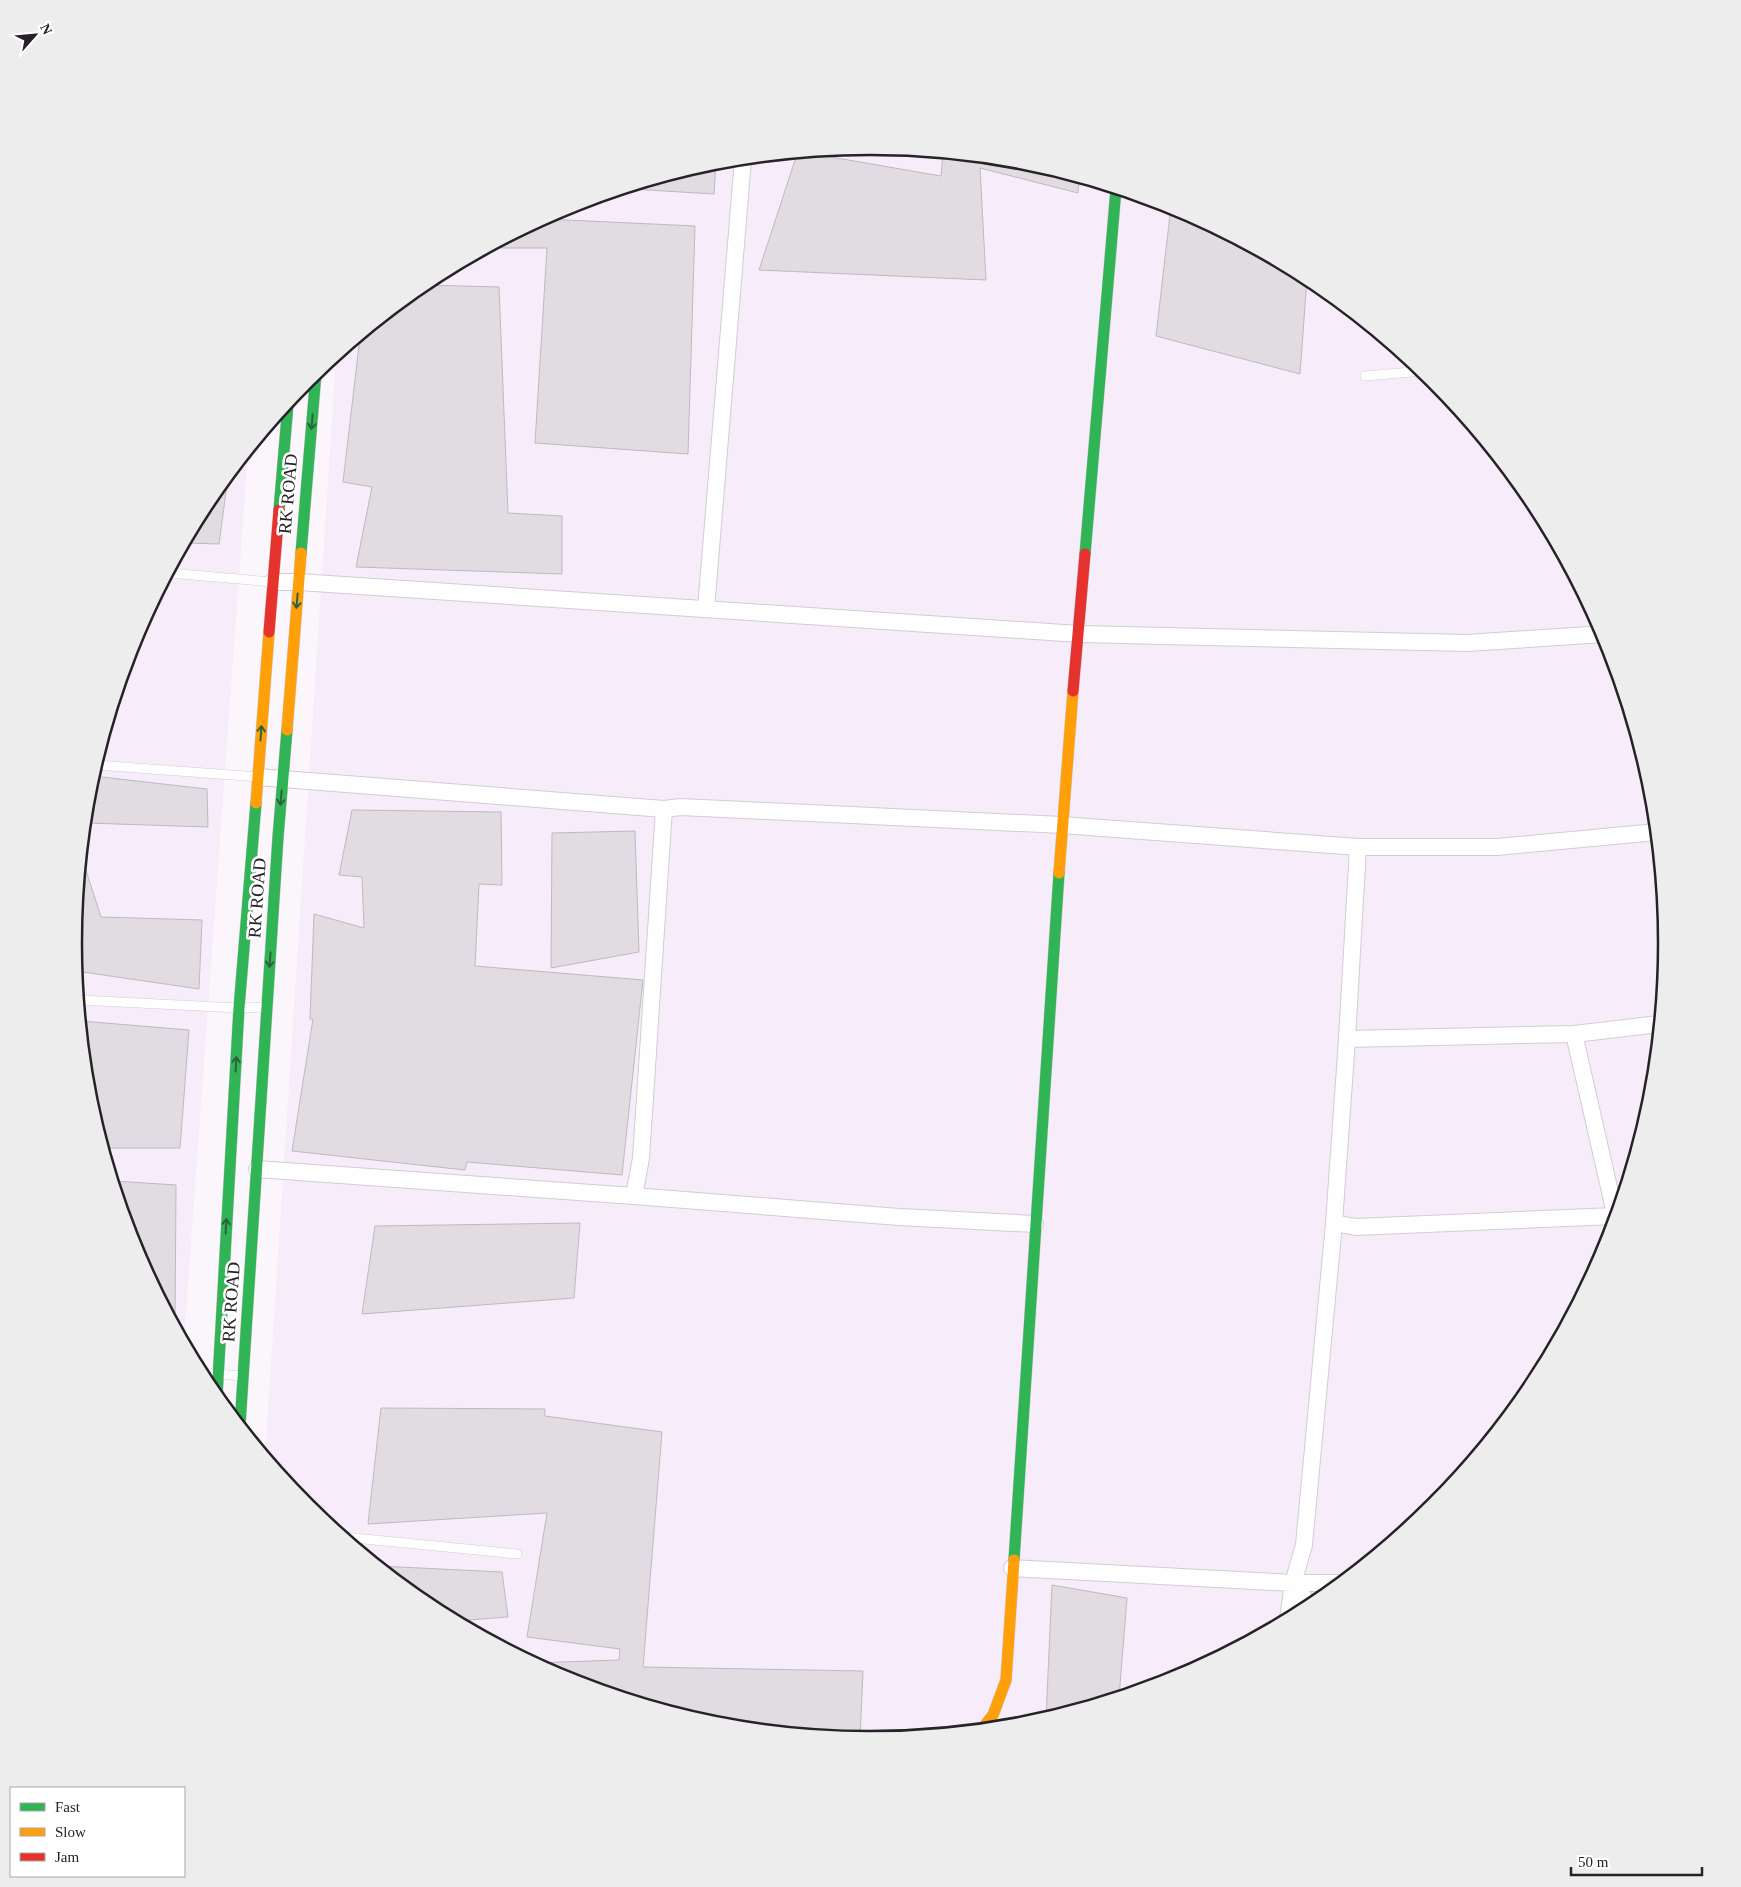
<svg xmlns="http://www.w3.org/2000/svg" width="1741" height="1887" font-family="Georgia,serif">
<rect width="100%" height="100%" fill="#fbf6fc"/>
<path fill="#f7ecfa" d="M871,147l155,15 150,46 137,73 121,99 99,121 74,138 45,149 15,155 -15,156 -46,150 -73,137 -99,121 -121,99 -138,74 -149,45 -156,15 -155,-15 -150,-46 -137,-73 -121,-99 -42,-51 71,-1099 92,-76 138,-74 149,-45z
M248,452l-64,888 -50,-92 -45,-149 -15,-156 15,-155 46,-150 73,-137z"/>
<path fill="#e0dce1" stroke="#bdbabe" d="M808,153l133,23 2,-22 83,8 53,16 -1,15 -98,-25 6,112 -227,-10 38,-116z
M716,162l-2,32 -83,-5v-1z
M1171,206l136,72 -7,96 -144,-38z
M545,219l150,7 -7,228 -153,-11 12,-195h-58z
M424,285l75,2 9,226 54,3v58l-206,-7 16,-80 -29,-5 17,-145z
M228,477l-9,67 -33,-1 22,-42z
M93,776l114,13 1,38 -122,-4 3,-35z
M352,810l149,2 1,73 -23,-1 -4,82 168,14 -21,195 -155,-13 -2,8 -173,-19 21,-132h-3l4,-105 50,14 -2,-51 -23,-2z
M635,831l4,121 -88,16 1,-135z
M82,858l19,59 101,3 -3,69 -123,-18 -2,-28z
M81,1021l108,9 -9,118h-76l-15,-49z
M114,1181l62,4 -1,139 -41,-76z
M580,1223l-6,75 -212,16 13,-88z
M381,1408l164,1v7l117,16 -19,235 220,4 -3,68 -145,-14 -150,-46 -31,-16 85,-3 1,-11 -93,-12 20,-124 -179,11z
M379,1566l123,6 6,45 -52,4 -28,-15z
M1052,1585l75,13 -8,99 -73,22z"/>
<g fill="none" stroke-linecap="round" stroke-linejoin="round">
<defs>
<path id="lane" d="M1365,376l58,-5
M169,573l103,9
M96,765l162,12
M79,1000l160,8 28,-1
M201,1373l42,3
M344,1537l173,17"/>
<path id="street" d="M272,582h27l780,52 388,9 137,-9
M706,609l37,-450
M258,777l406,32 17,-2 381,18 296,22h139l159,-15
M1574,1034l42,184
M1347,1039l227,-5 85,-10
M257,1169l377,27 265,21 136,7
M634,1196l7,-38 23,-349
M1334,1223l22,4 259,-11
M1012,1568l281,15h48
M1293,1583l18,24
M1288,1619l5,-36 11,-38 30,-322 13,-184 11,-192"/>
<path id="fast" d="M279,510l9,-106
M301,553l15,-180
M1085,554l31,-365
M217,1397l22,-389 17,-205
M240,1425l38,-588 9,-107
M1014,1560l45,-687"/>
<path id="slow" d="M287,730l14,-177
M256,803l13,-171
M1059,873l14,-182
M982,1729l11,-14 13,-35 8,-120"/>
<path id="jam" d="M269,632l10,-122
M1073,691l12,-137"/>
</defs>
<use href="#lane" stroke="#d2cdd3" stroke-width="10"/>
<use href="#street" stroke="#d2cdd3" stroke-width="18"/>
<use href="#fast" stroke="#d2cdd3" stroke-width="12"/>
<use href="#slow" stroke="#d2cdd3" stroke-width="12"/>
<use href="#jam" stroke="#d2cdd3" stroke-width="12"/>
<use href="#lane" stroke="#fefeff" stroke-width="9"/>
<use href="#street" stroke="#fefeff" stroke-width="16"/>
<use href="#fast" stroke="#30b455" stroke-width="11"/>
<use href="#slow" stroke="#ff9f0a" stroke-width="11"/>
<use href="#jam" stroke="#e5322d" stroke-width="11"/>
</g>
<defs><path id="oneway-shaft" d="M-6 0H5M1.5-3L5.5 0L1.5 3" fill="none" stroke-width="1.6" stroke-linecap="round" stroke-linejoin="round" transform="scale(1.25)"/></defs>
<g stroke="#2b643c">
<use href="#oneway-shaft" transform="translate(312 422) rotate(95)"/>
<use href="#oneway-shaft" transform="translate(297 601) rotate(95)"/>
<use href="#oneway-shaft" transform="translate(261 733) rotate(-86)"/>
<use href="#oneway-shaft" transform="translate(281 798) rotate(95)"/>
<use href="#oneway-shaft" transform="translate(270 960) rotate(94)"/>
<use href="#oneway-shaft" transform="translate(236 1064) rotate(-87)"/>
<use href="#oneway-shaft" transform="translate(226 1226) rotate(-87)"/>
</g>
<g text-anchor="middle" stroke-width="5" stroke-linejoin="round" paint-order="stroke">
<g font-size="18" fill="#272228" stroke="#fff">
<text transform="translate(288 494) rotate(-85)" y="6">RK ROAD</text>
<text transform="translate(257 898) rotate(-86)" y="6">RK ROAD</text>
<text transform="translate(231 1302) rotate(-86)" y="6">RK ROAD</text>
</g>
</g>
<path d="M0 0H1741V1887H0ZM82 943a788 788 0 1 1 1576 0a788 788 0 1 1-1576 0Z" fill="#eeedee" fill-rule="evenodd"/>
<path fill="none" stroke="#272228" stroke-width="2.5" d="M82 943a788 788 0 1 1 1576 0a788 788 0 1 1-1576 0Z"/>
<rect x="10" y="1787" width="175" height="90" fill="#ffffff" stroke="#a9a7a9"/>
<rect x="20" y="1803" width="25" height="8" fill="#30b455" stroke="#a9a7a9"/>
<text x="55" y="1812" font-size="15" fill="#272228">Fast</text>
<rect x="20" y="1828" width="25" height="8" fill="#ff9f0a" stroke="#a9a7a9"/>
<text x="55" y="1837" font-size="15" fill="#272228">Slow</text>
<rect x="20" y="1853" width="25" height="8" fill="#e5322d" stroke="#a9a7a9"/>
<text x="55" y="1862" font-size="15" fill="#272228">Jam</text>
<g transform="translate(35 35) rotate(63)" stroke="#ffffff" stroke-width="4" paint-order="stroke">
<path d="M0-4L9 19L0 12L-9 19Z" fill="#272228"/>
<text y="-8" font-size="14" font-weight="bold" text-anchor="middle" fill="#272228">N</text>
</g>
<path d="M1571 1867v8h131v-8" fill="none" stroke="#272228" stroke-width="2.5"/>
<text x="1578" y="1867" font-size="15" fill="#272228" stroke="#ffffff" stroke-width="4" paint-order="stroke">50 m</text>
</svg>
